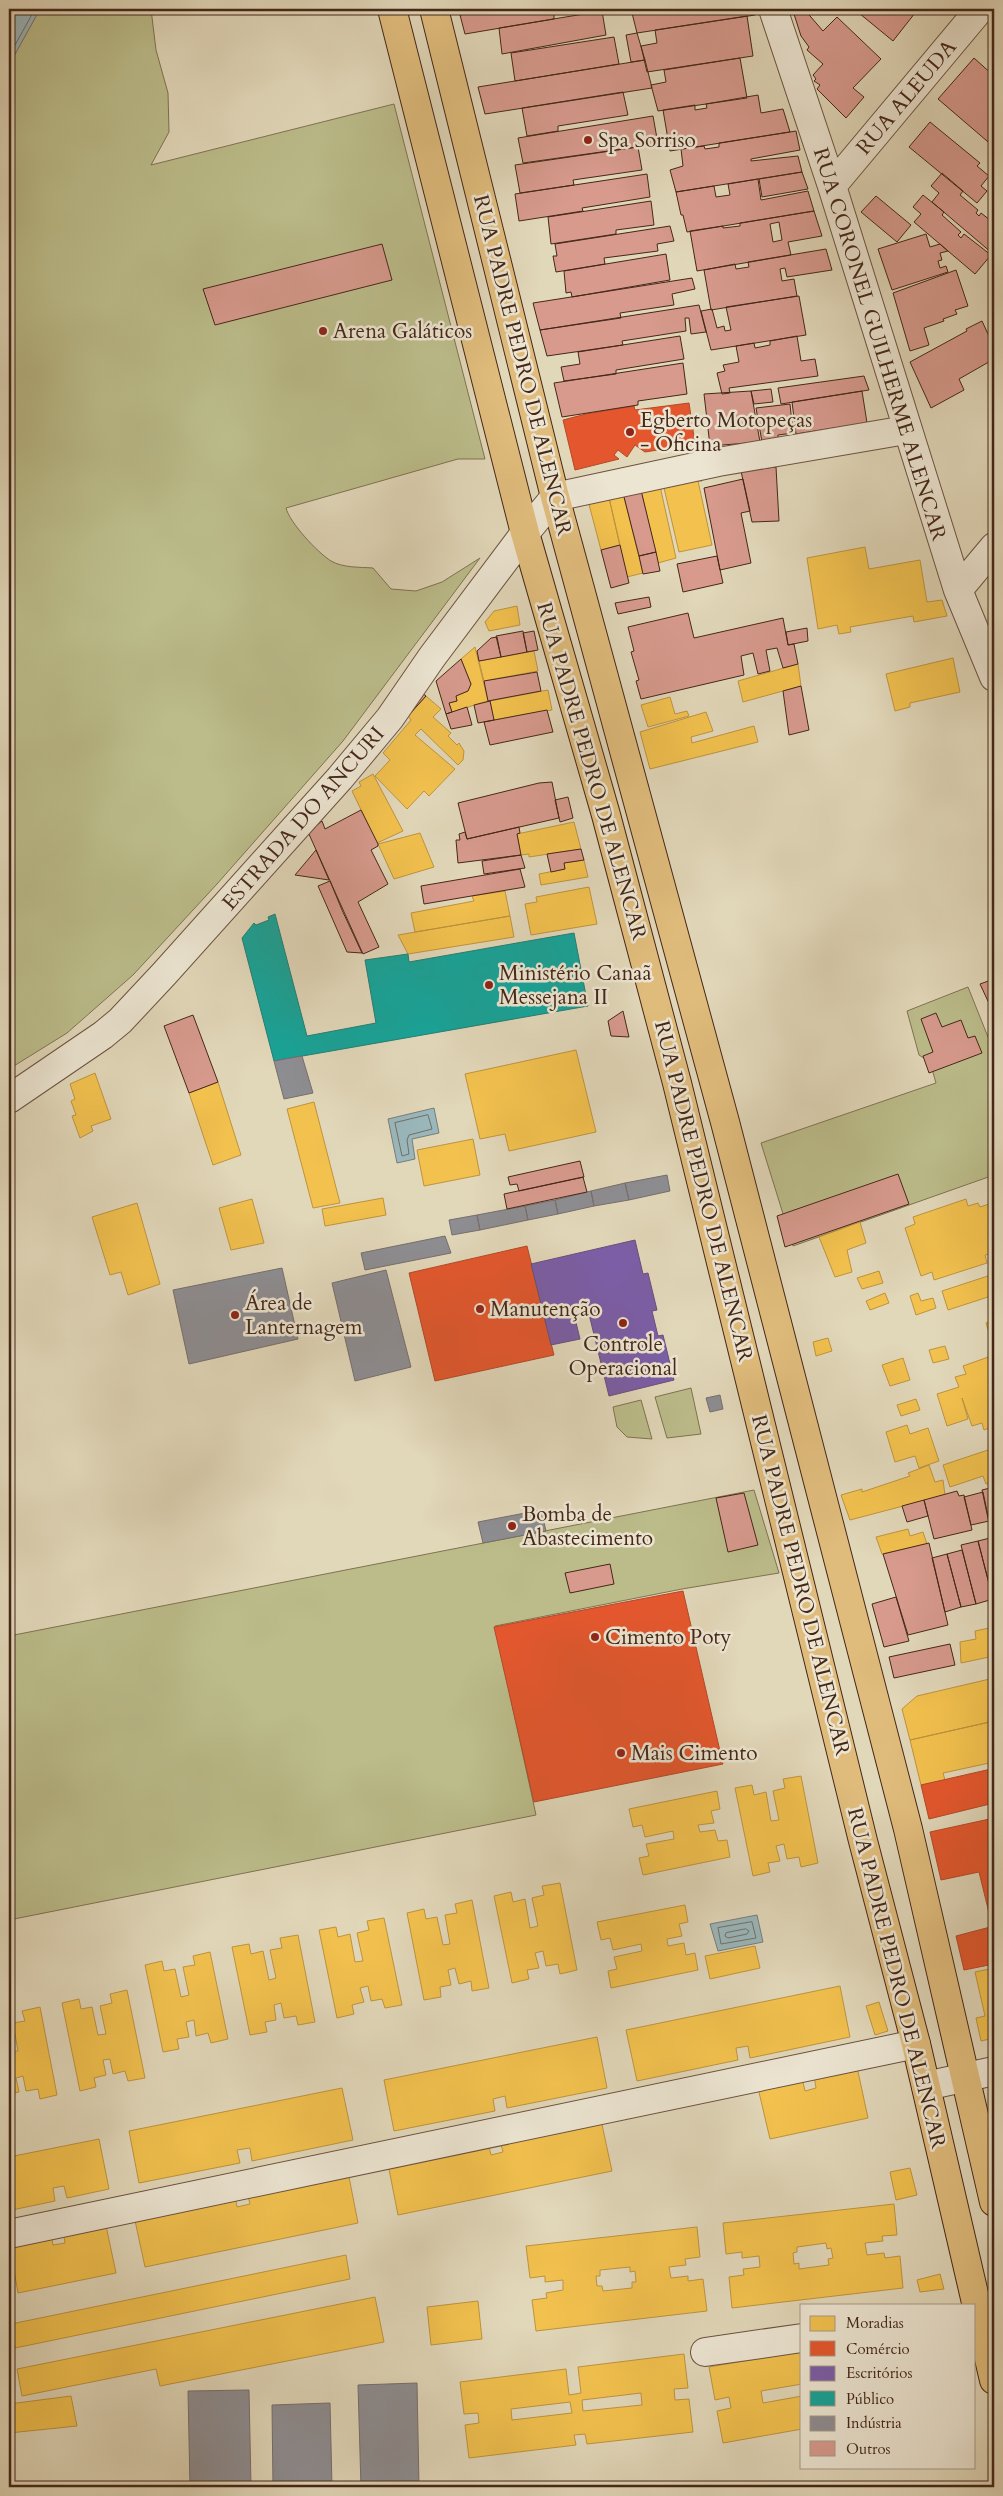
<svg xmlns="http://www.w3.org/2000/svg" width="1003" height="2496" font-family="Cardo,serif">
<rect width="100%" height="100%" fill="#e1d7b9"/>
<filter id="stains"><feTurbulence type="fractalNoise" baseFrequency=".004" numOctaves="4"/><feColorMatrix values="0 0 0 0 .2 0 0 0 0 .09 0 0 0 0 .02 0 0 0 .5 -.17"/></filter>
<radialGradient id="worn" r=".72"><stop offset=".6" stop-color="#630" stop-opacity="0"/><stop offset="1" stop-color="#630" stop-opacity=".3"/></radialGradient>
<path fill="#bbbc8a" stroke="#807251" d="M40,9h111l5,41 12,43 1,39 -18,33 243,-61 91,355h-27l-172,49c4,15 31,44 45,53 12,7 29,6 42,7l18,21 25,2 26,-9 38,-24 -137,183 -126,143 -84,91 -66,58 -58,36v-1004z
M968,987l26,65v123l-201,71 -32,-103 175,-60 -6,-21 -11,-7 -12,-44z
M691,1388l10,46 -34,4 -12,-41z
M641,1400l11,39 -25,-2 -10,-10 -4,-20z
M754,1490l25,83 -97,16 -187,37 41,189 -527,105v-284z"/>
<path fill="#9ab7bb" stroke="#787d7a" d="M9,9h31l-31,56z
M434,1108l5,25 -27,6 3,20 -18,4 -9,-44z
M757,1915l6,27 -45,9 -8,-27z"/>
<path fill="#f2c14e" stroke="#be933e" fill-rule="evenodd" d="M700,469l2,12h-4l14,64 -33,7 -15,-64 -3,1 -3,-12z
M658,477l18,81 -18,5 -19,-81z
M621,485l22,88 -16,4 -20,-88z
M607,489l13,56 -19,5 -15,-57z
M865,547l4,22 51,-9 7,42 15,-2 5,16 -33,6 -1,-6 -63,11 1,5 -12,2 -2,-9 -19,4 -11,-71z
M517,606l3,19 -31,6 -4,-9 9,-11z
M475,647l13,54 -36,11 -3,-9 8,-2 -1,-5 12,-5 3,-7 -10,-25z
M534,651l4,20 -54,10 -5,-20z
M953,658l7,34 -50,11v4l-15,4 -9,-37z
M798,664l3,22 -58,16 -5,-21z
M548,690l4,20 -58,10 -4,-19z
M426,696l15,13 -8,8 18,16 -3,3 9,9 2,-2 5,8 -1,9 -5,5 -37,-36 -6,6 40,34 -26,27 -5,-5 -17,18 -32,-33 15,-16 -7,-7 28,-33 -3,-4z
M670,697l5,17 12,-3 2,5 -41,11 -7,-22z
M706,712l7,19 -22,6 1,6 62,-17 4,16 -108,27 -10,-37z
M373,774l30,57 -26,12 -25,-52 9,-5 -2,-4z
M574,822l7,27 -52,8v-3l-8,1 -4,-21z
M420,833l14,34 -40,12 -16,-35z
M584,860l4,17 -47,8 -2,-11 26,-5 -1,-6z
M589,887l8,37 -66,11 -6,-31 12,-2 -1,-5z
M505,891l5,25 -95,16 -4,-19 63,-12 -2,-5z
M510,916l4,21 -106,17 -10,-19z
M576,1050l20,82 -87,19 -4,-17 -25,5 -15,-65z
M95,1073l16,46 -20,7 2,5 -13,7 -8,-22 4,-1 -5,-14 4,-2 -5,-15z
M218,1082l23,73 -28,10 -24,-72z
M314,1102l26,101 -27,5 -26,-99z
M473,1139l7,36 -56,11 -7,-36z
M994,1197v34l-6,1 6,21 -9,2 2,8 -53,17 -2,-8 -11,4 -16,-48 10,-4 -2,-7 53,-18 2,7 10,-3 2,4 12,-4 -2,-4z
M383,1198l3,17 -61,11 -3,-17z
M252,1199l12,44 -33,7 -12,-42z
M137,1203l23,81 -32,11 -7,-23 -11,3 -18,-58z
M860,1222l6,21 -19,7 5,22 -17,5 -16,-40z
M879,1271l4,12 -21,6 -5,-11z
M994,1274v21l-46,15 -6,-19z
M885,1293l4,10 -19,7 -4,-9z
M918,1293l3,8 12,-3 3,10 -20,7 -6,-19z
M994,1320v22h-2l-6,-19z
M828,1338l4,13 -16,5 -3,-14z
M945,1346l4,13 -16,4 -4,-13z
M994,1355v71l-10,4 -2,-7 -10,3 -10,-28 6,21 -21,7 -10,-32 22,-7 -4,-10 11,-3 -3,-8z
M903,1358l7,22 -20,6 -8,-21z
M916,1399l4,11 -19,6 -4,-11z
M907,1425l3,9 18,-6 11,33 -20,7 -4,-12 -20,6 -9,-30z
M991,1449l3,3v30l-8,2 -3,-8 -33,11 -7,-22z
M929,1465l6,17 8,-2 2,15 -95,25 -9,-25 21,-6v3l48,-16 -2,-3z
M908,1529l2,7 13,-4 4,12 -45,10 -6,-17z
M994,1627v29l-33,7 -1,-21 16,-3 -1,-8z
M994,1678v43l-84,19 -8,-31 15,-13z
M994,1721v41l-51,11 2,7 -24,5 -11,-45z
M801,1776l17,87 -17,4 -2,-10 -12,2 -3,-15 -8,2 4,15 -12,2 2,9 -17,4 -18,-88 17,-3 2,10 12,-3 5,29 8,-1 -6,-29 12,-3 -2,-9z
M717,1791l3,18 -9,2 3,12 -16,2 2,7 15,-2 3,11 9,-1 3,17 -87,18 -4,-17 10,-2 -3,-12 28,-5 -1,-8 -28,6 -3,-12 -9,2 -4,-18z
M560,1883l17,87 -17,4 -2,-10 -12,2 -3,-15 -8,2 4,15 -12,2 2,9 -17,4 -18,-87 17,-4 2,10 12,-3 5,29 8,-2 -6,-28 12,-3 -2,-9z
M472,1900l17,88 -17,3 -1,-10 -12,3 -4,-16 -7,2 3,15 -11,2 1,10 -17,3 -17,-87 17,-4 2,10 11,-2 6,28 7,-1 -5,-29 12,-2 -2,-9z
M685,1905l3,17 -9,2 3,12 -15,3 1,7 16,-3 2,12 9,-2 3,17 -87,18 -3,-17 9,-2 -3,-12 28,-6 -1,-7 -28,6 -3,-12 -9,2 -4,-18z
M384,1918l18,87 -17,3 -3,-9 -11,2 -3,-15 -8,2 4,14 -12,3 2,9 -17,4 -18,-88 17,-3 2,10 12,-3 5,28 8,-1 -6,-28 12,-3 -2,-9z
M298,1935l17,87 -17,3 -2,-9 -12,2 -3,-15 -7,2 2,15 -11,2 2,10 -17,3 -18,-88 17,-3 2,10 12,-3 6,29 7,-2 -6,-28 12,-2 -2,-10z
M755,1946l5,22 -50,11 -5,-23z
M210,1952l18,87 -17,4 -3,-10 -12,3 -2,-16 -8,2 3,15 -12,2 2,10 -16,3 -18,-87 17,-4 2,10 11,-2 6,28 8,-2 -6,-28 12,-2 -2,-9z
M994,1968v70l-13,3 -5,-23 9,-2 -10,-44z
M840,1986l10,51 -100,21 -2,-12 -12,2 2,12 -101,21 -11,-51z
M127,1990l18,88 -17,3 -3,-10 -12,3 -3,-15 -7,1 3,15 -12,3 2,9 -16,4 -18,-88 17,-4 2,10 11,-2 6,28 8,-1 -6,-28 12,-3 -2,-9z
M879,2002l9,29 -13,4 -9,-29z
M40,2007l17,88 -17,4 -2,-10 -12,2 -3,-15 -7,2 3,14 -10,2v-52l2,10 7,-1 -5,-28 12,-2 -3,-10z
M597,2037l10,51 -100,20 -2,-12 -12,3 2,12 -101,20 -10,-51z
M857,2067l11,51 -98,21 -12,-51 44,-10 3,13 11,-3 -2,-12z
M342,2088l11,52 -101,21 -2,-13 -13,2 3,13 -101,20 -10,-52z
M601,2120l11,51 -214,44 -10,-51 100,-21 3,12 12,-3 -3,-11z
M99,2139l10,50 -42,9 -3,-12 -11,2 2,13 -43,9 -3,-17v-36z
M910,2168l7,27 -21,5 -6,-28z
M348,2172l10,51 -213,44 -11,-51 101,-21 2,12 13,-3 -3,-12z
M894,2204l3,31 -15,1 1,5 -18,2 2,12 17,-2 1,5 15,-2 3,32 -171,20 -3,-31 15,-2 -1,-6 17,-2 -1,-11 -17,2v-6l-16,2 -3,-31zM826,2243l1,6 4,-1 2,10 -5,1 1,6 -30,4v-6l-5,1 -1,-11 4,-1v-5z
M105,2221l11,52 -98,20 -9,-52 42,-8 2,12 12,-2 -2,-13z
M697,2227l3,30 -15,2 1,6 -17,2 2,11 17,-2v5l15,-2 4,32 -171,20 -4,-31 15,-2 -1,-5 17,-3v-10l-18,2v-6l-15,2 -4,-32zM630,2267v5l5,-1 1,11h-4v6l-29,3 -1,-5h-5l-1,-10h4v-6z
M346,2255l4,24 -335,69 -4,-24z
M940,2274l4,15 -24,3 -3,-12z
M375,2297l9,45 -224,44 -4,-17 -134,27 -5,-27z
M478,2301l4,38 -51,6 -4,-38z
M802,2351v33l-41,7 2,12 39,-7v33l-79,14 -6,-32 14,-3 -2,-11 -14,3 -6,-33z
M684,2354l4,34 -14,1 1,11 14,-1 4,33 -106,12 -2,-10 -11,1 2,10 -107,13 -4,-33 14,-2 -1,-10 -14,1 -4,-32 106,-13 3,26 12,-2 -3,-26zM641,2393l1,12 -59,6 -1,-11zM570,2402l2,11 -60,7 -1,-11z
M71,2396l6,30 -68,7v-29z"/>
<path fill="#e4572e" stroke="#b44927" d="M689,403l6,41 -50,8 -10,-7 -8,12 -9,-7 -4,5 5,4 -44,11 -12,-50 23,-6 48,-8 1,4z
M527,1246l27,109 -119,26 -26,-108z
M683,1591l40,173 -189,38 -40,-175z
M991,1769h3v34l-65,16 -8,-34z
M994,1818v102l-3,1 -12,-49 -38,8 -11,-48z
M994,1926v38l-30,6 -8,-34z"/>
<path fill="#7b5ea7" stroke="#6b4e7c" d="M635,1240l8,34 5,-1 9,37 -5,1 6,25 5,-1 11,45 -65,16 -22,-90 -14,4 7,29 -29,6 -20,-81z"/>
<path fill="#17a398" stroke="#257e72" d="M275,914l32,122 69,-13 -11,-63 43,-6 1,8 165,-29 14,73 -314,55 -32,-123 12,-15 2,2 13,-5 -1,-3z"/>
<path fill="#8d8d92" stroke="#776e6d" d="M302,1056l11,37 -29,6 -10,-38z
M667,1175l3,16 -41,9 -4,-17z
M625,1183l4,17 -35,6 -3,-15z
M591,1191l3,15 -36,8 -3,-14z
M555,1200l3,14 -30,6 -3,-14z
M525,1206l3,14 -48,10 -3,-15z
M477,1215l3,15 -28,5 -3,-15z
M445,1236l6,17 -86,17 -4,-17z
M282,1268l16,71 -109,25 -16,-74z
M386,1270l25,97 -56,14 -23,-98z
M720,1395l3,14 -13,3 -4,-14z
M541,1510l5,21 -63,12 -5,-21z
M417,2383l2,104h-58l-3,-102z
M249,2390l2,97h-61l-2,-96z
M330,2403l2,84h-59l-1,-82z"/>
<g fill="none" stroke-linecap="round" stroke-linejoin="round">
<path stroke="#706f6a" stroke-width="1" d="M9,56l26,-47
M428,1115l4,14 -23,6 -2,5 2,14 -7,2 -7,-33z
M752,1922l4,16 -35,6 -3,-16z
M746,1929l3,2 -2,3 -19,4 -3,-2 1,-3z"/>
</g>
<path fill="#d79a8d" stroke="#452718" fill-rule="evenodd" d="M494,9h94l-34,5v5l-89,15 -5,-19z
M631,9h122l2,6 -118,18z
M799,9h5l19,22 14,-14 44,42 -28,29 11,9 -18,21 -29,-29 3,-4 -6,-4 2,-2 -3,-4 10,-11 -16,-14 2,-3 -8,-11 -8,-25z
M854,9h56l5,4 -22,28z
M602,11l4,24 -104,19 -3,-26z
M747,16l6,40 -106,16 -6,-26 16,-3 -2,-13z
M637,33l8,27 -14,2 -5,-27z
M614,37l5,27 -104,17 -4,-28z
M740,58l7,40 -89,13 -7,-26 15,-3 -2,-12z
M974,58l20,18v71l-56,-48z
M645,60l7,28 -167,26 -7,-27z
M623,92l5,23 -70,11v5l-31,5 -5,-28z
M758,95l3,18 22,-4 7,23 -120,19 -7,-41 32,-5v5l12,-2 -1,-4z
M653,116l5,28 -135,19 -5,-25z
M930,122l50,41 -3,3 12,10 -8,10 6,5 -10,12 -68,-56z
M796,131l4,19 -49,9v2l47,-5 4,16 -126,20 -6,-22 13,-4 -2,-17 23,-3 1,3 14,-2v-4z
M638,147l4,23 -69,10 1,5 -54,8 -5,-28z
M802,172l6,17 -46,8 -3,-18z
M942,173l21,18 -3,4 18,15 -2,3 3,3 2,-3 9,7 1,-2 3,3 -2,32 -60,-51 7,-9 -8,-7z
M647,174l3,23 -68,11 1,3 -64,10 -4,-27z
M758,179l3,21 47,-9 6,20 -127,21 -4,-17h-2l-5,-23 38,-6 2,11 14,-2 -2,-11z
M923,195l21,17 -2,3 19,17 -3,3 3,3 3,-4 27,21 -16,19 -61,-52 7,-8 -8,-7z
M876,196l35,29 -14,17 -36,-30z
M651,201l3,24 -38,5v4l-65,10 -3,-27z
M814,211l8,25 -34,6 3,13 -94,16 -7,-40 33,-5v2l17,-2v-3zM779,222l3,18 -9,2 -3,-18z
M670,226l4,15 -17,3 1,7 -54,7 1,6 -49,8 -3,-16h4l-2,-12z
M926,234l4,13 10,-3 8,7 -8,2 2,7 -4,1 2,7 6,-2 2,6 -56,18 -14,-41z
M382,244l10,36 -177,45 -12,-36z
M826,249l6,21 -45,7 -2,-9 -5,1 2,12 12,-2 3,17 -86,14 -7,-40 31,-6 1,5 13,-2 -1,-5z
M666,254l4,26 -98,17 -1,-5 -5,1 -2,-22z
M956,270l12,36 -13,4 2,4 -14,5 1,2 -20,7 5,17 -19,6 -17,-58z
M692,278l3,11 -23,5 2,11 -54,8 1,5 -81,12 -7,-27z
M799,296l7,39 -95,15 -10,-39 11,-2 5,19 7,-2 1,5 6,-1 -5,-23z
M699,305l7,27 -15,2 -2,-16h-4l1,13 -64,10 1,4 -76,11 -7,-26z
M982,321l12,26v12l-35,20 5,11 -33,18 -21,-46 57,-31 -1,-2z
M680,336l4,23 -68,11v4l-52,7 -3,-14 19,-3 -2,-12z
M797,336l4,25 14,-2 3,17 -89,12 1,5 -8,1 -5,-21 8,-2 -2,-6 16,-3 -3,-16 18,-3 1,5 15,-3v-4z
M683,363l4,31 -49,7v4l-76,12 -8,-34z
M864,376l5,14 -88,14 -3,-16z
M771,389l2,13 -19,2 -3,-13z
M751,391l9,51 -50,4 -6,-52z
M862,391l5,32 -71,11 -4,-32z
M790,404l3,29 -15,2v4l-16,3 -6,-34z
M776,467l3,54 -27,1 -11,-51z
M743,479l7,32 -9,2 10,50 -31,7 -16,-82z
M639,482l17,70 -17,4 -18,-71z
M620,545l9,38 -18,5 -10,-38z
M656,552l4,19 -17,3 -4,-18z
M717,556l6,27 -40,9 -6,-28z
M649,597l2,10 -33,7 -3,-11z
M688,613l6,25 89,-20 5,27 6,-1 4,20 -15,4 -6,-20 -11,2 4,21 -12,3 -5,-21 -12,3 3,19 -103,24 -5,-18 3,-1 -8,-28 3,-1 -6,-24z
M807,628l1,13 -20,4 -2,-13z
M523,631l4,21 -26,5 -5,-21z
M534,631l4,19 -11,2 -4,-19z
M497,637l4,20 -22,4 -2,-10 14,-13z
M461,659l10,25 -3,7 -12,5 1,5 -8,2 3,9 -6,2 -10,-33z
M537,672l4,19 -53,10 -4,-20z
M801,686l8,44 -20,5 -6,-44z
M421,692l5,4 -18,20z
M490,701l4,19 -16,3 -4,-18z
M467,707l5,18 -21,4 -5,-15z
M547,710l6,22 -63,13 -6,-23z
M552,782l7,36 -92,21 -9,-36 81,-20z
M568,797l5,21 -13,4 -5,-22z
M361,810l17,34v2l-7,4 17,34 -30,18 21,45 -16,7 -55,-122 14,-11 3,8z
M519,827l1,6 -3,1 4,21 -63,8 -2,-23h4l-1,-6 6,-2 2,7z
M581,849l3,11 -20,3 1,6 -14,3 -4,-18z
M316,850l13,30 -34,-5z
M521,855l4,13 -41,6 -2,-13z
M520,869l5,18 -101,17 -3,-18z
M330,881l12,29 20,43 -15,-1 -29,-66z
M994,979v35l-14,-30z
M623,1011l6,26 -18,-1 -3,-15z
M936,1013l6,14 19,-7 7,18 7,-2 7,17 -53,20 -6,-17 10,-4 -12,-33z
M193,1015l25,67 -29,11 -25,-67z
M580,1161l4,16 -65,14 -2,-7 -7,1 -2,-8z
M898,1174l11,30 -124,43 -8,-31z
M583,1177l4,15 -80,17 -3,-15z
M994,1487v34l-5,2 -7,-33z
M957,1491l2,5 5,-1 8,35 -38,9 -10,-39z
M983,1492l6,29 -18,4 -7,-28z
M744,1493l14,52 -30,7 -12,-54z
M924,1500l4,16 -21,6 -5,-16z
M994,1537v61l-1,1 -15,-58z
M978,1541l15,58 -17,5 -15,-59z
M929,1543l19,82 -40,10 -25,-81z
M962,1550l14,54 -15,3 -14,-53z
M947,1554l14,53 -16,5 -13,-54z
M610,1564l4,20 -44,9 -5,-20z
M896,1597l13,44 -25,6 -12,-43z
M950,1644l5,21 -61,13 -5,-21z"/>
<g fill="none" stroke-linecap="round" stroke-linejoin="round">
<defs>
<path id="minor" d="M773,9l59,177 126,404 36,87
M832,186l148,-177
M958,590l36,-43
M9,1099l94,-64 17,-14 44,-47 176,-196 50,-60 42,-61 93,-124 30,-36 163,-35 188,-32
M926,2086l68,-15
M9,2234l907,-190
M705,2352l97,-14"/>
<path id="major" d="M392,9l133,524 81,282 71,268 186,758 53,203 78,336
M434,9l121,488 170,625 183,707 86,373"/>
</defs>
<use href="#minor" stroke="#6c5340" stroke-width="30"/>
<use href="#major" stroke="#452718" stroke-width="30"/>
<use href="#minor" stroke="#ece5d2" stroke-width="28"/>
<use href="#major" stroke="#e0bc7c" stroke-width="28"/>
</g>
<g fill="#8f2418" stroke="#ece5d2" stroke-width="2">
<circle cx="588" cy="140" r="5"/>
<circle cx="323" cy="331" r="5"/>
<circle cx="630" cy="432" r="5"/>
<circle cx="489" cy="985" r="5"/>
<circle cx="480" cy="1309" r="5"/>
<circle cx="235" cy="1315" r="5"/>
<circle cx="623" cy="1323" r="5"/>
<circle cx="512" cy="1526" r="5"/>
<circle cx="595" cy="1637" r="5"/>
<circle cx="621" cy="1753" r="5"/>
</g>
<g text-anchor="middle" stroke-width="5" stroke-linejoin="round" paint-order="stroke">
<g font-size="21" fill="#452718" stroke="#ece5d2">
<text transform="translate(906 97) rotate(-50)" y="7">RUA ALEUDA</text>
<text transform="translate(880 344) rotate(73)" y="7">RUA CORONEL GUILHERME ALENCAR</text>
<text transform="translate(523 365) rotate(76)" y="7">RUA PADRE PEDRO DE ALENCAR</text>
<text transform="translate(592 771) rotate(74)" y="7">RUA PADRE PEDRO DE ALENCAR</text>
<text transform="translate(303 818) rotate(-49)" y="7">ESTRADA DO ANCURI</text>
<text transform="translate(704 1191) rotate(76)" y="7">RUA PADRE PEDRO DE ALENCAR</text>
<text transform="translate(801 1585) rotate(76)" y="7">RUA PADRE PEDRO DE ALENCAR</text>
<text transform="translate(897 1978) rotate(76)" y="7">RUA PADRE PEDRO DE ALENCAR</text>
</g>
<g font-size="21" fill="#452718" stroke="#ece5d2" text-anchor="start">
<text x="598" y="147">Spa Sorriso</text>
<text x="333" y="338">Arena Galáticos</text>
<text x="640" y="427">Egberto Motopeças<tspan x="640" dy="24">- Oficina</tspan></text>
<text x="499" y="980">Ministério Canaã<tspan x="499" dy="24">Messejana II</tspan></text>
<text x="245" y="1310">Área de<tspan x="245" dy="24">Lanternagem</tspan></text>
<text x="490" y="1316">Manutenção</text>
<text x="623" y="1351" text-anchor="middle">Controle<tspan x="623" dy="24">Operacional</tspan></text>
<text x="522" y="1521">Bomba de<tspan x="522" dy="24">Abastecimento</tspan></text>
<text x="605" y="1644">Cimento Poty</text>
<text x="631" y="1760">Mais Cimento</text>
</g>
</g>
<rect width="1003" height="2496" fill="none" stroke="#e1d7b9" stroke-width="30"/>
<rect x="10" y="10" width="983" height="2476" fill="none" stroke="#452718" stroke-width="2.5"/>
<rect x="15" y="15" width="973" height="2466" fill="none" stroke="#452718"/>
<rect x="800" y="2304" width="175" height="165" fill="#ece5d2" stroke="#a99988"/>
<rect x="810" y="2316" width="25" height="15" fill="#f2c14e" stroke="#a99988"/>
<text x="846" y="2328" font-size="15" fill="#452718">Moradias</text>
<rect x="810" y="2341" width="25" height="15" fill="#e4572e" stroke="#a99988"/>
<text x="846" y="2354" font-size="15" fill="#452718">Comércio</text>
<rect x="810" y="2366" width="25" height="15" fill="#7b5ea7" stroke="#a99988"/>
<text x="846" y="2378" font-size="15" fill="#452718">Escritórios</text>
<rect x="810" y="2391" width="25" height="15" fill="#17a398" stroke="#a99988"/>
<text x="846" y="2404" font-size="15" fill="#452718">Público</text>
<rect x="810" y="2416" width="25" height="15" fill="#8d8d92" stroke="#a99988"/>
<text x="846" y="2428" font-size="15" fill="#452718">Indústria</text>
<rect x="810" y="2441" width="25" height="15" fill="#d79a8d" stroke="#a99988"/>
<text x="846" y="2454" font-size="15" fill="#452718">Outros</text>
<rect width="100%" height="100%" filter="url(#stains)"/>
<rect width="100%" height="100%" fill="url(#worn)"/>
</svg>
